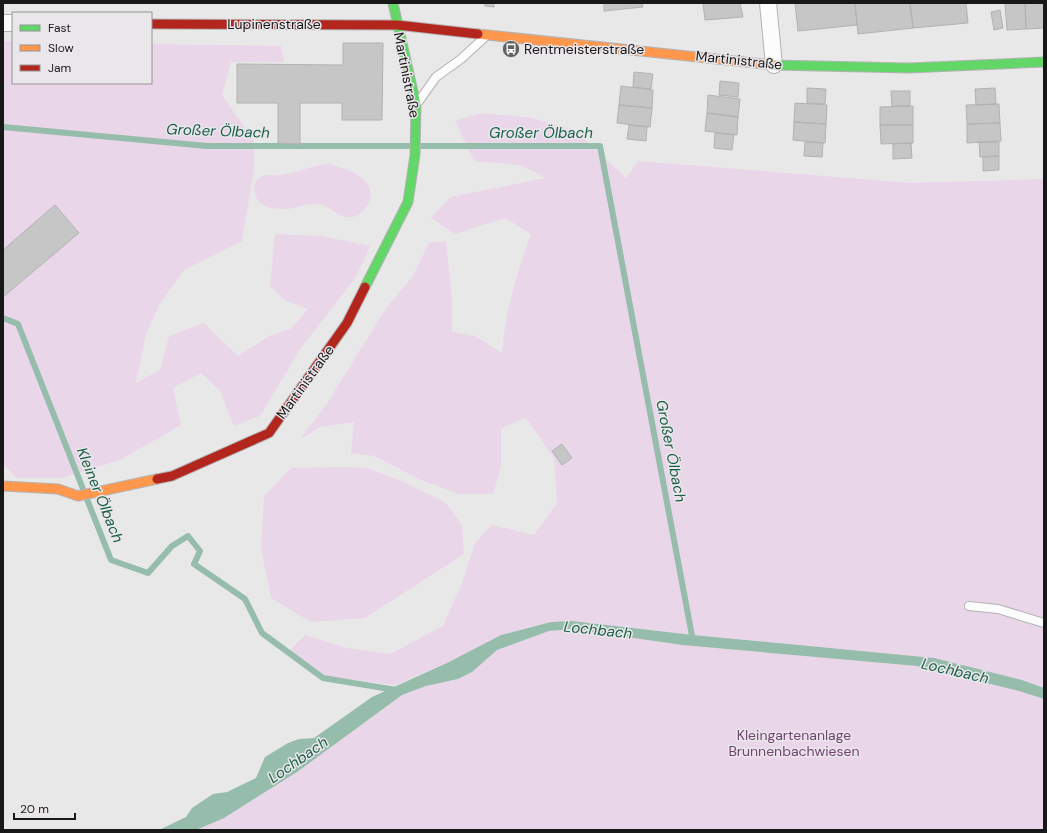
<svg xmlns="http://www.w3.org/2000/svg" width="1047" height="833" font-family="'DM Sans',sans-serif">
<rect width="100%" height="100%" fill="#e9e8e9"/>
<path fill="#ead6e9" d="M3,41h10v42h138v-39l130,2 3,16h-53l-9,33 32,46v29l-12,71 -59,30 -24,34 -13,29 -10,49 24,-13 9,-34 35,-13 34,33 31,-20 22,-7 17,-20 -23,-9 -15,-14 5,-52 47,2 48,10 -14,31 -55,71 -41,68 -26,10 -14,-35 -19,-18 -28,15 8,37 -59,34 -59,19h-47l-13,-14z
M484,113l48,5 44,13 50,47 12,-17 274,22 132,-4v509l-22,-8 -329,-45 -121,-14 -21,1 -50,13 -52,27 -54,23 -71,-9 -35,-25 16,-16 42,13 43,6 53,-28 19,-43 13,-40 17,-18 42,10 23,-32 -3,-45 -28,-40 -25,10v39l-8,27h-34l-38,-14 -47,-24 -23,-3 3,-31 -34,5 -20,12 26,-34 61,-98 26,-31 16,-33 17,-2 6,59v32l23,4 27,17c3,-42 15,-80 29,-119l-26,-16 -50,16 -24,-16 19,-21 96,-19 -26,-13 -46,-4 -19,-41z
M327,164c18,3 52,15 42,39 -3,6 -9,12 -16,14 -12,3 -20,-8 -30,-12 -12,-4 -27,4 -39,4 -15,0 -29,-3 -30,-21 0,-3 2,-8 5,-10 6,-5 14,-2 21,-3 16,-2 31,-9 47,-11z
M345,467l22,1 32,12 46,22 17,23 2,29 -99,64 -54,4 -40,-24 -10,-49 3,-53 27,-28z
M572,629l110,16 235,21 102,25 25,8v131h-848l28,-12 73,-46 105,-77 24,-9 32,-7 14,-7 25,-22 52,-19z"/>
<path fill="#96bcac" d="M572,621l121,14 241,23 88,22 22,8v11l-25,-8 -102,-25 -235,-21 -110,-16 -23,2 -52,19 -25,22 -14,7 -32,7 -24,9 -105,77 -73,46 -28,12h-37l27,-13 6,-9 21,-14 14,-2 29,-14 9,-21 23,-14 11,-4 15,-1 58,-41 77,-35 52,-27 50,-13z"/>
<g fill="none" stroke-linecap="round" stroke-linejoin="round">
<path stroke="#96bcac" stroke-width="6" d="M3,127l204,19h393l93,495
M3,318l15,6 93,236 37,13 24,-27 16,-10 12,15 -6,13 51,35 17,34 61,45 73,12"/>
</g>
<path fill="#c7c6c7" stroke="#b3b2b3" d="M485,3h9v4l-9,-1z
M604,3h38l1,4 -39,4z
M703,3h37l3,14 -38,3z
M795,3h60l2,22 -59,6z
M855,3h55l3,25 -55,6z
M910,3h56l2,20 -55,5z
M1005,3h20l1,26 -19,1z
M1025,3h19v25l-18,1z
M1000,10l3,18 -9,2 -3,-18z
M343,43h40l-1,77h-40v-17h-42v41l-22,-1v-40h-41v-39l106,1z
M634,72l19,2 -2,15 -18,-2z
M720,81l19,2 -1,14 -19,-2z
M621,86l32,4 -1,18 -33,-3z
M807,88l19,1 -1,15 -18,-1z
M995,88l1,16 -20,1 -1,-16z
M891,91h19v15h-18z
M708,95l32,4 -2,18 -31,-4z
M795,103l32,2 -1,19 -32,-2z
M999,104l1,19 -33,1 -1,-19z
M619,105l33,3 -2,19 -33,-4z
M913,106v19h-33v-18z
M707,113l31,4 -1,18 -32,-4z
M794,122l32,2 -1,19 -32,-3z
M1000,123l1,18 -34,2v-19z
M629,125l18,2 -1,14 -19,-2z
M880,125h33v18l-32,1z
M715,133l19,2 -2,15 -18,-2z
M805,142l18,1 -1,14 -18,-1z
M979,142h20v14l-19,1z
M911,143l1,15 -19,1v-15z
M999,156v14l-16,1v-14z
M55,205l24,28 -76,64v-47z
M562,444l10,14 -10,7 -10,-14z"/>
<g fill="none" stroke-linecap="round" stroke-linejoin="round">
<defs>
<path id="lane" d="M419,101l17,-24 25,-18 24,-22
M969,606l29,3 46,14"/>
<path id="street" d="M768,3l6,62
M3,23h10"/>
<path id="fast" d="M773,65l136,3 135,-6
M365,287l43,-85 7,-47 1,-50 -23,-102"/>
<path id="slow" d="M478,34l295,31
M3,486l55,3 20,7 79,-17"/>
<path id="jam" d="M151,24l246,1 81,9
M157,479l15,-3 97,-43 78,-110 18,-36"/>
</defs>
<use href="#lane" stroke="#b4b3b4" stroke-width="10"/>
<use href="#street" stroke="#b4b3b4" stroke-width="18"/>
<use href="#fast" stroke="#b4b3b4" stroke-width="11"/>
<use href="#slow" stroke="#b4b3b4" stroke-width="11"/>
<use href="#jam" stroke="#b4b3b4" stroke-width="11"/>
<use href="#lane" stroke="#fcfcfc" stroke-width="8"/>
<use href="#street" stroke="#fcfcfc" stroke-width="16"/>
<use href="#fast" stroke="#63d668" stroke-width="9"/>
<use href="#slow" stroke="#ff974d" stroke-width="9"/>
<use href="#jam" stroke="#b3261e" stroke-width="9"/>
</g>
<defs>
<symbol id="bus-disc" viewBox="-11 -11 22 22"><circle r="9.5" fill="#626162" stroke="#eae7ea"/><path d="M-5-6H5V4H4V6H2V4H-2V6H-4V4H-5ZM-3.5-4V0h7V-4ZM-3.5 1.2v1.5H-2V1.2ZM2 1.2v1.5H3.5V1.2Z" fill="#fff"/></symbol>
</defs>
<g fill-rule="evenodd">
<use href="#bus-disc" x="501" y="39" width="20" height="20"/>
</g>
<g text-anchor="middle" stroke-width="3" stroke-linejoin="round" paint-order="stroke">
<g font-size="14" fill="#191819" stroke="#eae7ea">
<text x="274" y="29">Lupinenstraße</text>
<text transform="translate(739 60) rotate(6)" y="5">Martinistraße</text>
<text transform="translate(407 75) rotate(79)" y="5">Martinistraße</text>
<text transform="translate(305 382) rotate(-54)" y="5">Martinistraße</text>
</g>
<g font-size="14" fill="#191819" stroke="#eae7ea" text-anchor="start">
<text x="524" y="54">Rentmeisterstraße</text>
</g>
<g font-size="14" fill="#724273" stroke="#eae7ea">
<text x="794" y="740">Kleingartenanlage<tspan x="794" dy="16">Brunnenbachwiesen</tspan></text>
</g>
<g font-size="15" font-style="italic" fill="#195e47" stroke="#eae7ea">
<text transform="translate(218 131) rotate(2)" y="5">Großer Ölbach</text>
<text x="541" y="138">Großer Ölbach</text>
<text transform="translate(671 451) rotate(79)" y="5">Großer Ölbach</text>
<text transform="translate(100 495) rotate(68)" y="5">Kleiner Ölbach</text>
<text transform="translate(598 630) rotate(6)" y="5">Lochbach</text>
<text transform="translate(955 671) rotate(13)" y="5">Lochbach</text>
<text transform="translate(298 760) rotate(-35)" y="5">Lochbach</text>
</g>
</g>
<rect width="1047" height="833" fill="none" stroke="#191819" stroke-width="8"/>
<rect x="12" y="12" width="140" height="72" fill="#eae7ea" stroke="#969496"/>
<rect x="20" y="25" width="20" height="6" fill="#63d668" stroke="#969496"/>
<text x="48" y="32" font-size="12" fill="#191819">Fast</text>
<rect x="20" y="45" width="20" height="6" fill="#ff974d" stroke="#969496"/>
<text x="48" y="52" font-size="12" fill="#191819">Slow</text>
<rect x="20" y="65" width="20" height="6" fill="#b3261e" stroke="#969496"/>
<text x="48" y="72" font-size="12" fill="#191819">Jam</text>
<path d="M14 813v6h61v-6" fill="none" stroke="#191819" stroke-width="2"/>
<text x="20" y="813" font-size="12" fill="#191819" stroke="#eae7ea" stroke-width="3" paint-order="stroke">20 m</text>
</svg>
